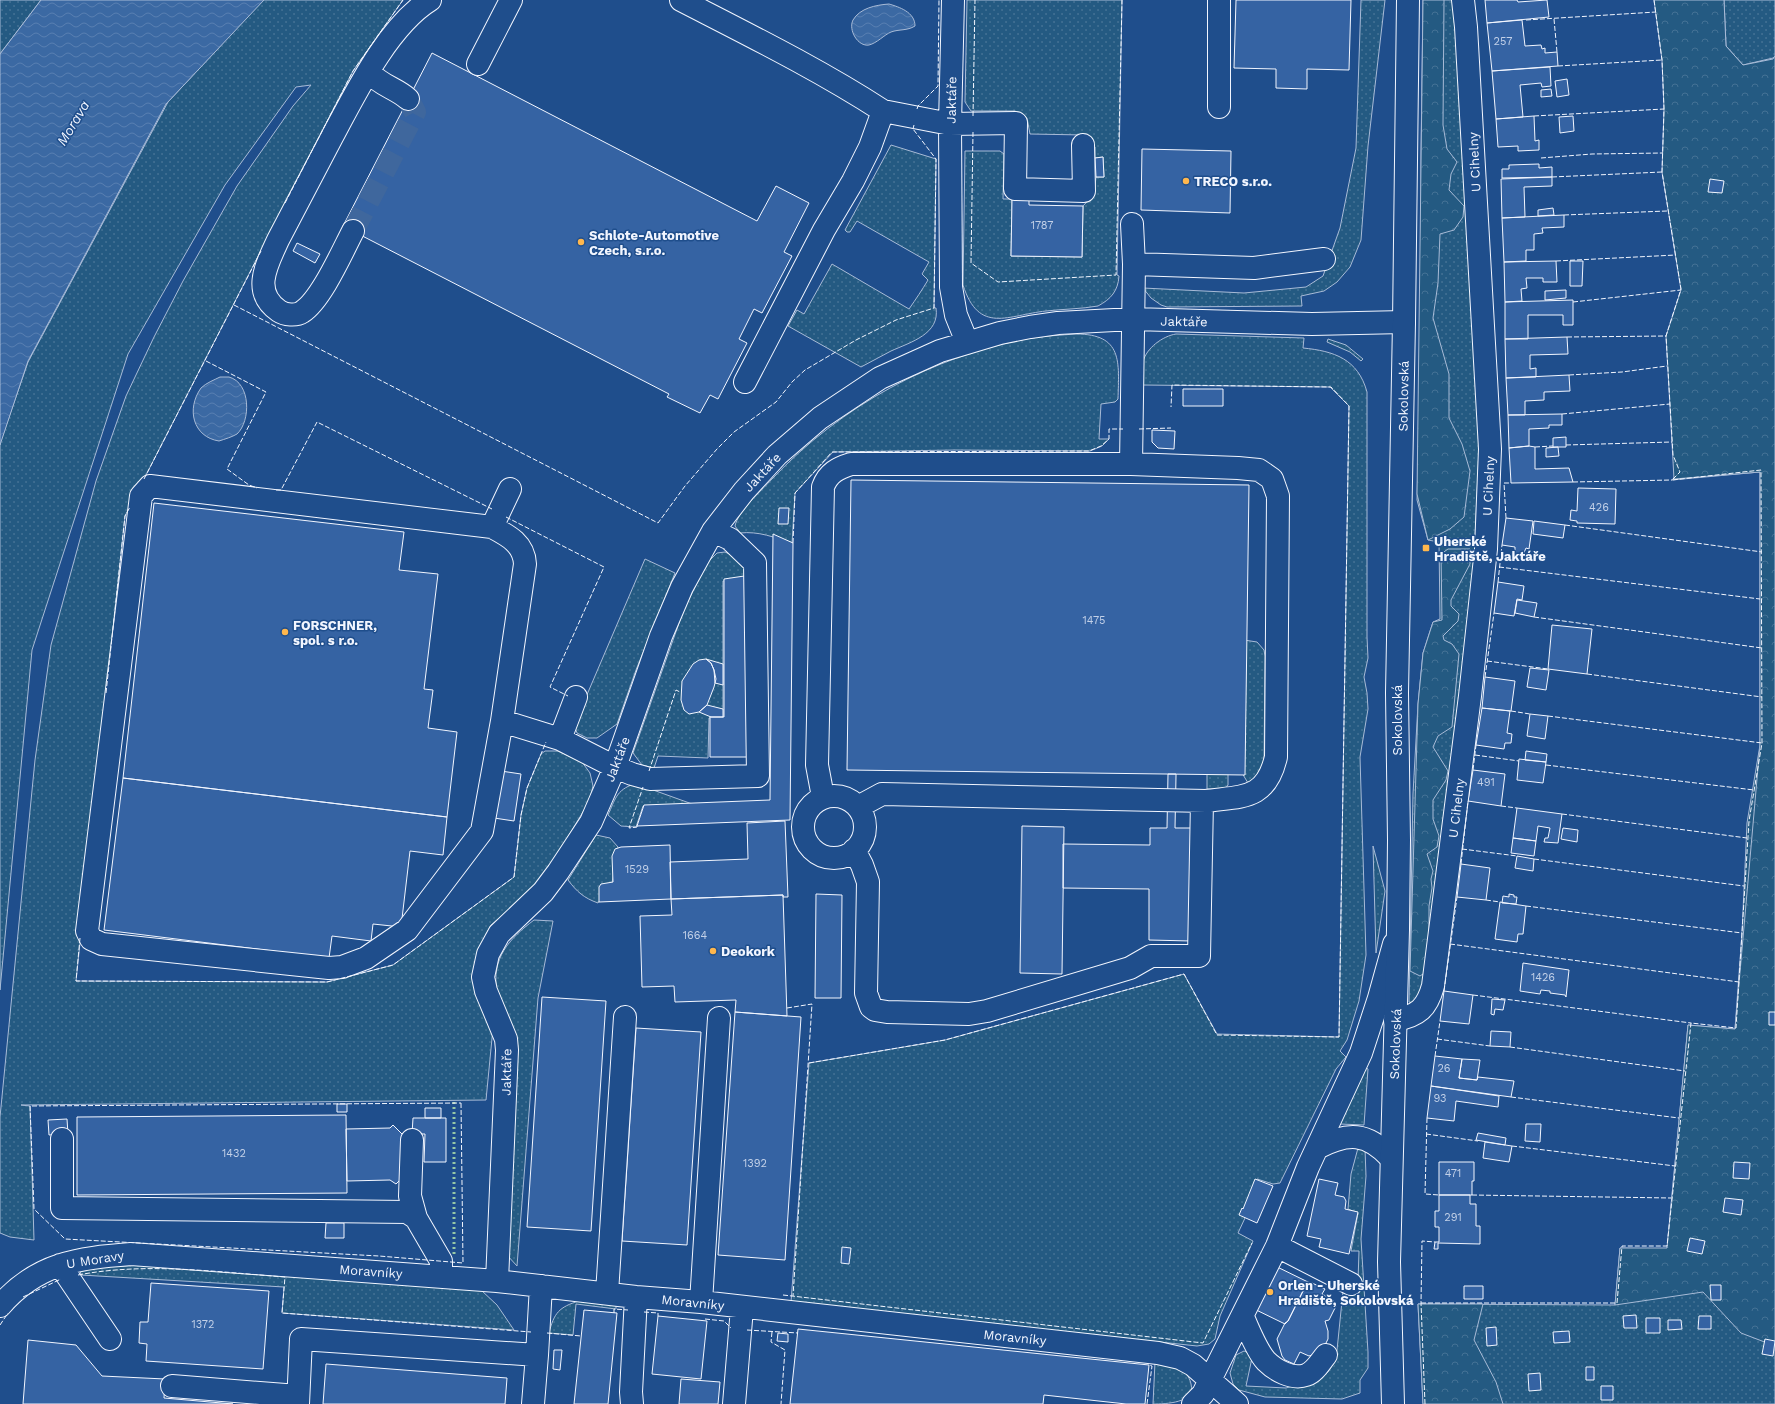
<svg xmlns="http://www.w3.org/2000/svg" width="1775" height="1404" font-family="'Work Sans',sans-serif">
<defs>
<pattern id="green-dots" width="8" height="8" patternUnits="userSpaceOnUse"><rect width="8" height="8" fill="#245a82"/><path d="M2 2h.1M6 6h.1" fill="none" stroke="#447295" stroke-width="1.8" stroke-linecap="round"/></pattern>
<pattern id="forest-crowns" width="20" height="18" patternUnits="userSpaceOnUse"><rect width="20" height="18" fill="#245a82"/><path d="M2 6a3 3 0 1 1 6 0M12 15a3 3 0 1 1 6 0" fill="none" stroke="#447295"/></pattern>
<pattern id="water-waves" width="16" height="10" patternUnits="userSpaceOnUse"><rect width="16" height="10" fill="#3b69a3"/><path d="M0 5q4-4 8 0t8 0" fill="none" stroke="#587fb1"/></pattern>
</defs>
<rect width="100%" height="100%" fill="#1f4e8c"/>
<path fill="url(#green-dots)" stroke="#a8bbd7" d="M0,0h41l-41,54z
M263,0h140l-50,71 -228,445 -49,465 251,1 66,-17 121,-88 7,-62 6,-27 14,-34 4,-3h13l24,11 8,11 3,13 -4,16 -43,71 -21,23 -34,29 -13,25 -5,26 20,52 -7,72 -465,5 9,1 4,134 -24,-3 -10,-4v-116l35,-357 16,-115 45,-164 30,-85 28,-59 29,-56 54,-95 56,-80 18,-21 -15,2 -71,98 -97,169 -96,296 -32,340v-547l28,-81 140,-260z
M967,0h155l-5,275 2,1c-1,15 -8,23 -21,30 -17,3 -35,3 -52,5 -38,4 -67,24 -83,-26l2,-134h35l4,3 -1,45h9l-1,57 71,1 1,-51 11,-12 2,-17h8l-1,-20 -8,1v-11l-11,-12 -54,-1 -3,-16 -12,-7h-44l-6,-9z
M1361,0h24l-17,146 -7,94 -11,27 -13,15 -13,9 -23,5 1,10 -135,1 -6,-2 -10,-7 -8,-10 101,5 62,-6 17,-11 17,-48 16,-80z
M1423,0h33l14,203 9,248 -7,156 -46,387 -11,10 -6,-2 4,-208 5,-90 5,-51 10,-31 7,-3 -1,-77 -11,-2 -11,-40 4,-152v-195z
M1724,0h51v56l-2,2 -30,7 -17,-19z
M891,145l45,14 -2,149h2c4,26 -25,34 -45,43 -10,5 -20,11 -30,16l-73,-41 9,-16 7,4 28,-50 77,45c7,-10 13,-19 19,-29l-6,-6 7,-12 -72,-41 -7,11h-3l-2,-2z
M1076,334c47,0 43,28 42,65l-3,3 -14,2 -2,35h10l-7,7 -12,5 -135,-1 -122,2 -38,41 -3,51c-17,-7 -34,-13 -52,-11l-5,-7c3,-15 26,-35 37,-47 69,-73 160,-123 259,-141 15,-2 30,-3 45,-4z
M1176,334l128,4 -1,10c31,3 55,11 64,44v245l1,21 -4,19 3,16 1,16 -8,48 6,198 -7,46 -12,39 -7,11 6,6 -10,12 -56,114 -7,1 -16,-5 -12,39 -7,15 15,8 -33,75 -5,23 -6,5 -12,2 -406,-44 18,-239 136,-23 239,-66 33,60 122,3 10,-631 -19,-19 -188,-2c0,-8 0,-16 1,-23 3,-14 20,-26 33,-28z
M1328,339l18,6 17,14 -2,2 -11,-9 -23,-10z
M1775,364v1040h-352l-5,-100 197,1 5,-57 47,1 21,-224 47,4 7,-96 5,-110 13,-78v-273l-88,8z
M725,552l13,6 12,19 -27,4v137h-14l-1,40 -50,-2 -4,12 -12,-3 -9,-12 51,-144 23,-46 10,-10z
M645,559l30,14 -39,97 -19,54 -20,14h-10l-10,-5 -3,-8z
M1244,640l13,2 7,8 1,6 -1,113 -6,11 -10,3 -6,-10z
M1207,774h21v11l-3,4h-18z
M634,784l8,2 53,19 -52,1 -7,21 -15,-1 -13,-11c7,-15 8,-25 26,-31z
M596,835l14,3 8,9 -6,36 -14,20c-14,-5 -21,-11 -30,-23z
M1373,846l12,45 -9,62z
M534,920l19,1 -15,77 -21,268 -11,-12 -9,-262c-6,-34 12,-53 37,-72z
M1365,1067l3,2 -4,56 -24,-1 -2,-2z
M1358,1148l7,1 1,27 -5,63 7,113v16l-8,12v13l-18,6 -77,-2 -26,-7 -6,-6 -3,-11 6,-18 8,-4 5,2 3,5 -6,28 40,2 36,-11 6,-5 8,-12 7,-69 15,-10 1,-30h-8l7,-38 -10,-4 3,-35z
M169,1264l312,26 16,15 17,25 -232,-17 2,-26 -203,-12 -1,-5 20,-3z
M579,1301l37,4v4l-40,-5 -3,31 -24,-2c5,-20 10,-26 30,-32z
M1155,1362c9,3 19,5 27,9 5,2 8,8 9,13 5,19 -25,20 -38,20z"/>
<path fill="url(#forest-crowns)" stroke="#a8bbd7" d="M1423,0h21l-1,125 4,24 10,13 -6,12 -2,16 15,16 -1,11 -9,13 -14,4 -2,49 -5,35 16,56v44l13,26 8,27 -6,46 -14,12 -22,11 -11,-46z
M1654,0h70l2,46 17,19 30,-6 2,-3v1290l-34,-13 -38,-41 -88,13 5,-57h47l21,-223 47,4 25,-284v-273l-86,7 -8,-143 15,-46 -19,-118 2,-63 -2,-49z
M1448,549h22v15l-19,36v6l8,8 -1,7 -15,15 1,4 8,4 7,10 -7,73 -14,9 -5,11 15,24 -2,9 -13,20v19l6,17 -2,11 -10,7 6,17 -2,8 1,9 -3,18v64l-9,6 -10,-5 8,-267 5,-51 10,-31 9,-2 -1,-66z
M1418,1304h65l-9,36 22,42 7,22h-80z"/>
<path fill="url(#water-waves)" stroke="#a8bbd7" d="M41,0h223l-98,104 -138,257 -28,84v-391z
M889,4c10,3 26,8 26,22 -8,5 -16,3 -24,6 -7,3 -14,11 -22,13 -11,2 -21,-15 -16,-25 7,-12 23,-15 36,-16z
M220,377c3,0 6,0 9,0 22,6 22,44 8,57 -5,3 -12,5 -18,7 -26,-4 -33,-32 -18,-53 5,-5 13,-8 19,-11z"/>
<path fill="#3563a3" stroke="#f2f6ff" d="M1236,0h115l-2,70 -42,-1v20l-31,-1v-19l-42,-1z
M1485,0h32l1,2 29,-2 2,17 -62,6z
M1522,20l3,26 16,-1 1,4 3,-1v5l12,-1 1,14 -66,5 -5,-48z
M432,53l325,168 19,-35 33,17 -25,49 8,4 -30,57 -8,-4 -15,30 8,4 -29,56 -8,-4 -10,18 -33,-16 2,-3 -326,-168z
M1550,67l1,19 -9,1 -1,-4 -21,2 3,32 -27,2 -4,-48z
M1567,79l2,16 -12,2 -2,-16z
M1551,89l1,7 -11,1v-7z
M1534,116l1,25 4,-1v10l-21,1v-5l-20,1 -2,-28z
M1573,116l1,15 -14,2 -1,-16z
M1142,149l89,2 -1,62 -89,-3z
M1103,157l1,20h-8l-1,-19z
M1539,164v4l13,-1v10l-50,1v-9h7v-4z
M1552,177v9l-28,1 1,30 -23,1 -1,-39z
M1710,179l14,2 -2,12 -14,-1z
M1012,199h17v6l54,1 -1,51 -71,-1z
M1553,208l1,7 -16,1v-6z
M1564,215v12l-22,1 1,5 -9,1v16h-8v11l-22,1 -2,-44z
M297,243l23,11 -5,9 -22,-12z
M1556,261l1,21h-14v-4h-17l1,10 -6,1 1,12 -17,1 -1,-40z
M1570,261h13l-1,25h-12z
M1566,290v8l-21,2v-9z
M1573,300v25h-10v-10h-35v24h-23v-37z
M1567,337l1,17 -38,1v14l6,-1v9l-30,1 -1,-39z
M1569,375l1,16 -26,1v8l-19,1v14h-17l-2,-37z
M1183,389h40v17h-40z
M1562,414v11h-13v3l-20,1v17l-20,2 -1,-33z
M1152,430l23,1 -1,18 -16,-1 -6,-6z
M1566,437v10h-13v-9z
M1529,446l6,1v22l34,-1 4,14 -62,1 -2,-35z
M1558,447l1,9 -13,1v-9z
M851,480l398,5 -4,290 -398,-5z
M1578,488l38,1 -1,35 -38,-1v-2l-7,-1 1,-10 6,1z
M154,503l250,29 -5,38 39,4 -14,115 9,1 -5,38 29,4 -10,85 -324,-39z
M779,508h10l-1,16h-10z
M1506,518l27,3 -4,28 -3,-1 -3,7 -5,1 -3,-2v-7l-13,-2z
M1534,521l31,4 -2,13 -30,-4z
M773,534l20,9 -3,277 -153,6 7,-21 126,-5z
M751,575l-2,182h-39v-40h14v-138z
M1498,582l26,4 -2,14 -5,-1 -3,17 -20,-3z
M1517,600l20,3 -3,14 -19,-4z
M1552,625l40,4 -5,45 -39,-5z
M706,659l5,4 3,7 2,9 -2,8 -7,18 -8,7 -10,2 -5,-4 -3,-10 1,-19 11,-17 6,-4z
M706,659l17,5v21l-8,-2 -1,-13 -3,-7z
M1530,668l19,2 -3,20 -19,-3z
M1485,677l30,4 -4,30 -29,-3z
M707,705l16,4v8h-12l-12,-5z
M1482,708l28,3 -3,22 5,1 -1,9h-6l-1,6 -28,-4z
M1530,714l18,2 -3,23 -18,-3z
M1526,751l21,3 -1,8 -21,-2z
M1519,759l27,3 -3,21 -26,-3z
M1473,770l32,4 -4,32 -33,-5z
M501,771l20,3 -7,47 -20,-3z
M1168,774h8v2l-1,52h18l-2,113 -42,-1v-51l-86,-1v-44l87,1v-17h17z
M123,778l324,39 -4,38 -33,-4 -9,76 -28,-3 -2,17 -39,-5 -3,22 -225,-28z
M1517,808l45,6 -4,29 -14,-1 1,-4h3l2,-10 -12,-2 -2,15 -23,-3z
M785,821l3,76h-5v-2l-112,4 -1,-37 78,-3 -1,-36z
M1022,826l42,1 -2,147 -42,-1z
M1563,828l15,2 -1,12 -16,-3z
M1513,838l23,3 -2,15 -23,-3z
M670,845l1,54 -72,3v-15l2,-3 12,-2 -1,-26 3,-7 6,-2z
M1517,856l17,3 -1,12 -18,-3z
M1461,864l29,4 -4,32 -29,-3z
M816,894l26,1 -1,103h-26z
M1509,894l5,1v2h3l-1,7 -14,-1 1,-7 6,1z
M783,895l4,121 -52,-4 1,-12 -61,2 -1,-16 -32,1 -2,-71 32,-1 -1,-16z
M1500,902l26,4 -3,28h-5l-1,8 -22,-3z
M1523,963l46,7 -3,27 -1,-2 -15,-2v-2l-9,-1 -1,4 -20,-3z
M1444,991l29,4 -4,29 -29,-3z
M542,997l64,4 -15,230 -64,-4z
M1492,999l13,1 -2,10 -8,-1 -1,6 -3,-1z
M735,1012l66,5 -16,243 -67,-5z
M1769,1012h6v13h-6z
M636,1028l65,4 -14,213 -65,-4z
M1491,1031l20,1 -1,15 -20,-1z
M1435,1056l27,3 -3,19 18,2 1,-3 36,4 -3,16 -80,-11z
M1462,1059l18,1 -3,20 -18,-2z
M1431,1086l68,10 -1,11 -42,-6 -2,20 -27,-3z
M337,1104h10v8h-10z
M425,1108h16v10h-16z
M346,1115l1,78 -270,2v-78z
M413,1118h33v44h-22l1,-28h-13z
M67,1119l1,15 -19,1 -1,-15z
M1526,1124h15l-1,18 -15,-1z
M393,1125l11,11v40l-8,8 -6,-4 -43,1 -1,-52 44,-1z
M1478,1133l28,5 -1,7 -29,-5z
M1485,1142l27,4 -3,16 -26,-4z
M1439,1162h35v19h-2v14h-33z
M1734,1162l16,1 -1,16 -16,-1z
M1255,1179l18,7 -16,37 -18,-8 3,-7 1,1z
M1319,1179l19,4 -3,12 9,2 2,4 -1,8 13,3 -9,42 -30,-7 2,-8 -14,-3z
M1439,1195h31v9h6v22h4v18l-42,-1v6h-4l1,-7h4v-15h-4v-16h4z
M1725,1198l18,2 -2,15 -18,-3z
M326,1223h18v15h-19z
M1690,1238l15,3 -3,13 -15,-3z
M842,1247l9,1 -2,16 -8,-1z
M1265,1261l45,22 -4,2 -18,36 -3,3 -41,-20z
M151,1283l118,8 -6,78 -117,-8 1,-17 -8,-1 1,-21h8z
M1312,1283l13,6 -3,5 11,6 3,6 -7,14 -4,1 3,10v8l-4,8 -6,6 -9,3 -9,-4 -6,12 -9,-4 -3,-4 -5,-17 8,-16 3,-2 18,-36z
M1710,1285h11v15h-10z
M1464,1286h19v13h-19z
M584,1310l33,3 -9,91h-34z
M1636,1315l1,13h-13l-1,-12z
M658,1316l49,5 -6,58 -49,-5z
M1699,1316h12v13h-13z
M1646,1318h14v15h-14z
M1668,1320h13l1,9 -14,1z
M1496,1327l1,18 -10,1 -1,-18z
M798,1329l351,36 -4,39h-19l-82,-9 -1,9h-253z
M1569,1331l1,11 -16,1 -1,-11z
M778,1333l10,1v8l-11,-1z
M1765,1339l10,2 -2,15 -11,-2z
M28,1340l48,5 26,31 63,3 -1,19 69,6h-210z
M554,1350h8l-2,20 -7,-1z
M326,1364l181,14 -2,26h-182z
M1586,1367h8v13h-8z
M1540,1373l1,17 -12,1 -1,-17z
M681,1379l39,3 -2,22h-39z
M1601,1386h12v14h-12z"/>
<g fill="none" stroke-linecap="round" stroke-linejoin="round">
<path stroke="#3f679d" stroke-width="22" stroke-dasharray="22 11" stroke-linecap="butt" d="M353,231l62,-119 -7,-13"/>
<defs>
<path id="minor" d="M681,0c68,35 137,69 202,111l-13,36 -17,34 -29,49 -79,152
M953,0l-3,124 1,163 5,28 11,27
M478,64l33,-64
M369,72c12,14 27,16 39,27
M1219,107v-107
M883,111l67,13 66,-1 -1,66 69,2 -1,-46
M353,231c-11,21 -32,69 -51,81 -6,4 -17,3 -23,-1 -28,-19 -12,-47 -1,-71 18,-34 36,-68 54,-103 23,-43 56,-111 98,-137
M1134,264l120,4 70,-9
M492,527l-342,-41 -9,10 -54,435 4,8 11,5 227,24 13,-1 24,-9 41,-28 75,-99 20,-110 58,18 55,28 17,7 18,5 108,-3 -3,-213 -25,-24 -17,-8
M502,721l23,-157c-1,-20 -16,-28 -33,-37l18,-38
M560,739l16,-42
M803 827a31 31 0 1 1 62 0a31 31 0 1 1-62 0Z
M823,797l-6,-32 6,-278c5,-14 15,-19 28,-23h280l3,-200 -2,-40
M858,807l24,-13 324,7c37,-5 60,-1 70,-44l2,-261 -6,-17 -13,-9 -21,-2 -107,-4
M854,850l8,15 6,17 -2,111 5,14 4,3 12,2 82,2 18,-3 143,-43 21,-12h48l3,-155
M1395,1020c23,-4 32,-12 38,-34l37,-290 16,-147 4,-100 -24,-422 -3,-27
M62,1139v69l345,4 9,6 25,43v15
M412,1140l-2,56 6,22
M1317,1148c31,-16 50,-16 74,10
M1277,1246l74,38
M60,1265l50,74
M497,1281l10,-231 -1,-11 -20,-48 -3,-14 5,-23 11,-20 44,-42 15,-20 33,-50 24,-55 46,-131 21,-49 31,-56 31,-40 33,-36 43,-37 60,-40 60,-27 60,-18 30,-6 28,-4 75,-4 179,5 92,-2
M607,1293l18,-276
M701,1302l18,-284
M0,1306c37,-43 78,-48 131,-52l366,27 139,16 65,5 457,51 22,5 13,7 44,39
M1243,1317c5,12 14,34 23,44 9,9 26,19 40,14 9,-3 14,-13 20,-20
M537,1355l4,-69
M172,1386l126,10
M298,1404l3,-65 236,16 -4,49
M632,1404l-1,-12 5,-95
M734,1404l8,-96
M1193,1404l10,-10 74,-148 31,-79 53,-114 18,-55 15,-54"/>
<path id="major" d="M1393,1404l-4,-142 9,-332 1,-90 -2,-147 7,-371 4,-322"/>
</defs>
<use href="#minor" stroke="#f2f6ff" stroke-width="24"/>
<use href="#major" stroke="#f2f6ff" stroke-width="24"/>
<use href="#minor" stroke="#1f4e8c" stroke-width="22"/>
<use href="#major" stroke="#1f4e8c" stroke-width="22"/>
<path stroke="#97c8a6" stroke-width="3" stroke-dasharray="2 3" stroke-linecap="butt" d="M454,1254v-154"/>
<path stroke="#f2f6ff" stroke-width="1" stroke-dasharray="5 2" stroke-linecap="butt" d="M1554,19l3,33
M1526,20l130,-8
M1558,66l104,-6
M917,109l1,-3 20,-20 1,-86
M973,116l2,-116
M1534,116l130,-7
M973,132l-2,131 27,19 118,-7 6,-275
M1541,158l51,-4 71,-1
M1552,177l110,-5
M285,203l68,-132 50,-71
M1564,215l103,-4
M1556,261l120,-6
M1573,302l108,-12
M234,305l424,218 27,-37 32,-37 17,-17 42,-30 16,-20 13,-12 51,-30 40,-20 38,-12 2,-149 -23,-30 1,-4
M1567,337l99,-1
M206,361l60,31 -39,77 22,16 8,3
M1569,375l53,-3 45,-6
M1562,414l108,-10
M1139,429l32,-1
M1566,445l106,-3
M1535,447l18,-1
M144,479l117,-228
M1573,482l99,-2
M276,490h5l36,-68 175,87
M506,517l98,50 -54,120 18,9
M1506,518l-2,-35h7
M1565,525l197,27
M793,543l2,-50 37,-41 257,-1 12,-5 8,-7v-10h14
M1499,567l261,32
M1498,582l4,-37
M1534,617l228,31
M1487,661l61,8
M1587,674l175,23
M1485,677l9,-64
M106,693l19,-177 5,-9
M1511,711l19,3
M1548,716l214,27
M1475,755l44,6
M1546,765l208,25
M1473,770l3,-25
M649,771l27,-81 4,2
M1501,806l16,2
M1562,814l185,24
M637,826v1l-8,1 14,-41
M1462,849l55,7
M1534,859l210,27
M1461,864l7,-63
M1486,900l14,2
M1526,906l216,27
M80,938l-4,43 251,1 66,-17 121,-88 7,-62 6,-27 19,-46
M1450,944l289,38
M1444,991l13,-94
M1473,995l218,28
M787,1008l25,-4 -19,292
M1437,1039l53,7
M1510,1047l175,24
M1435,1056l5,-35
M809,1063l136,-23 239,-66 33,61 122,2 10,-631 -18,-19 -159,-2 -1,22
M1511,1097l168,21
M461,1103l2,160 -84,-7 -314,-17 -31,-30 -4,-103z
M1427,1118l-2,76 14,1
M1426,1134l52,7
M1512,1146l163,20
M1472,1195l199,3
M78,1275c68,-13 139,-3 207,2l-3,36 249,19
M783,1295l420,48 49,-100
M23,1297l38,-18
M1421,1303h196l5,-57h45l24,-223 45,5 13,-207 13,-78 -1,-273 -89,10 8,-8 -7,-17 -7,-119 15,-47 -19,-117 2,-63 -2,-49 -8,-60
M644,1312l14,1v3
M614,1313v-4l14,1
M705,1319l19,2 7,7
M0,1325l8,-12
M747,1330l51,3
M772,1332l-1,10 14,8 -4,54
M547,1333l34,3
M1147,1404l5,-38 -3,-1
M1425,1404l-4,-101 1,-62 13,1"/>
</g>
<g fill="#ffb74d" stroke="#1f4e8c" stroke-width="1.5">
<circle cx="1186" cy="181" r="4"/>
<circle cx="581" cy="242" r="4"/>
<rect x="1422" y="544" width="8" height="8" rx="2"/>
<circle cx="285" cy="632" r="4"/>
<circle cx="713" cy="951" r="4"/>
<circle cx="1270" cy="1292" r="4"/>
</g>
<g text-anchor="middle" stroke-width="3" stroke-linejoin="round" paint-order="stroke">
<g font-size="11" fill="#c3d1e8">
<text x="1503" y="45">257</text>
<text x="1042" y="229">1787</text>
<text x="1599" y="511">426</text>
<text x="1094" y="624">1475</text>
<text x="1486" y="786">491</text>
<text x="637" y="873">1529</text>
<text x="695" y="939">1664</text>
<text x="1543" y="981">1426</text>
<text x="1444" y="1072">26</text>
<text x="1440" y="1102">93</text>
<text x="234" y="1157">1432</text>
<text x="755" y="1167">1392</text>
<text x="1453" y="1177">471</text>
<text x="1453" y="1221">291</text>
<text x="203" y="1328">1372</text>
</g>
<g font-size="13" fill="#f2f6ff" stroke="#1f4e8c">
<text transform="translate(951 100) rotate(-89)" y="5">Jaktáře</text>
<text transform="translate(1474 162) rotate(-93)" y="5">U Cihelny</text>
<text transform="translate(1184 321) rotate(1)" y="5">Jaktáře</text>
<text transform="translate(1403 396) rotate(-89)" y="5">Sokolovská</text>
<text transform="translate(762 472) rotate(-47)" y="5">Jaktáře</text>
<text transform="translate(1488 486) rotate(-87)" y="5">U Cihelny</text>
<text transform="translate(1397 720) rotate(-90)" y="5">Sokolovská</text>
<text transform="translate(617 759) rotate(-69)" y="5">Jaktáře</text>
<text transform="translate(1456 808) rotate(-83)" y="5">U Cihelny</text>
<text transform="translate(1395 1044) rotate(-88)" y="5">Sokolovská</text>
<text transform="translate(506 1072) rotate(-89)" y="5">Jaktáře</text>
<text transform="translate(95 1259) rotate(-9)" y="5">U Moravy</text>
<text transform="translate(371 1271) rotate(4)" y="5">Moravníky</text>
<text transform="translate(693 1302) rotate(6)" y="5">Moravníky</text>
<text transform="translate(1015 1337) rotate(6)" y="5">Moravníky</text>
</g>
<g font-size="13" font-weight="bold" fill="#f2f6ff" stroke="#1f4e8c" text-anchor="start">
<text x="1194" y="186">TRECO s.r.o.</text>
<text x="589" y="240">Schlote-Automotive<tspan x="589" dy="15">Czech, s.r.o.</tspan></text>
<text x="1434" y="546">Uherské<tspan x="1434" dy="15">Hradiště, Jaktáře</tspan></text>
<text x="293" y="630">FORSCHNER,<tspan x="293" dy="15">spol. s r.o.</tspan></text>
<text x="721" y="956">Deokork</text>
<text x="1278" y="1290">Orlen - Uherské<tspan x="1278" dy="15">Hradiště, Sokolovská</tspan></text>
</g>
<g font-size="14" font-style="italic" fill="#f2f6ff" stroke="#1f4e8c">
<text transform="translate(73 123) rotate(-59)" y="5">Morava</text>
</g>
</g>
</svg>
